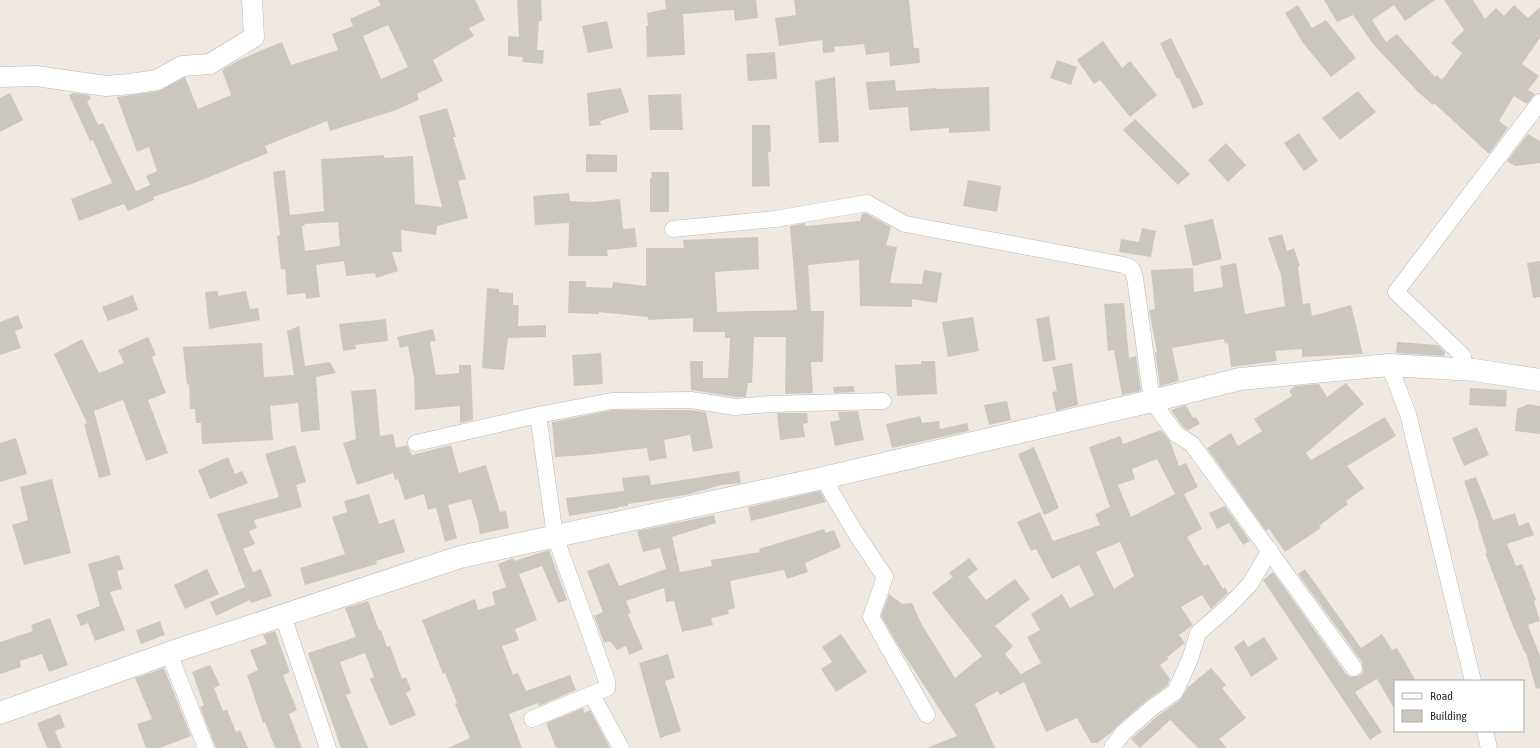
<svg xmlns="http://www.w3.org/2000/svg" width="1540" height="748" font-family="'Asap Condensed',sans-serif">
<rect width="100%" height="100%" fill="#efe9e1"/>
<path fill="#cbc7bf" fill-rule="evenodd" d="M378,0h97l10,20 -16,8 5,8 -41,24 10,21 -26,13 2,6 -23,10 -66,21 -3,-10 -62,25 3,7 -71,29 -44,15 1,3 -26,11 -4,-7 -45,17 -8,-22 41,-16 -19,-43 -3,1 -21,-46 4,-2 16,2 2,4 -4,2 11,24 5,-2 33,68 14,-6 -4,-9 11,-5 -8,-24 -12,5 -20,-55 42,-6 26,-14 13,32 33,-14 -9,-25 19,-11 41,-17 9,23 47,-15 -6,-16 21,-8 -3,-7 31,-14zM388,25l20,42 -27,12 -18,-43z
M517,0h24l1,21h-3l-2,29h7l-1,14 -21,-2 1,-5 -15,-1v-20l11,1z
M665,0h91l2,18 -23,3 -1,-11 -51,4 2,41 -38,2 -1,-31h2l-1,-13 19,-4z
M794,0h115l5,48h5l1,15 -30,3 -1,-14 -23,3 -2,-11 -30,3 1,5 -12,1 -1,-13 -43,6 -4,-28 21,-3z
M1324,0h111l-30,21 -11,-16 -22,15 14,22 11,-8 38,43 2,-2 5,5 20,-27 -11,-10 13,-13 -20,-30h29l12,19 11,-11 8,8 10,-11 14,13 12,-11v31l-18,26 17,12 -11,14 7,4 -8,10 -13,-8 -15,25 9,7 -19,26 -55,-51 -1,2 -15,-13 -45,-48 -20,-29 -16,7z
M1298,5l14,23 14,-8 30,38 -25,19 -28,-34 -18,-30z
M607,21l6,27 -25,5 -6,-27z
M1171,38l33,66 -11,5 -14,-31 -2,1 -17,-36z
M1103,41l19,27 8,-7 27,34 -27,22 -30,-37 -6,4 -17,-24z
M775,52l2,27 -29,2 -2,-27z
M1057,60l20,7 -6,18 -21,-7z
M835,77l4,65 -20,1 -4,-62z
M895,80l1,11 40,-3v1l53,-2 1,44 -41,2v-5l-39,3 -2,-24 -39,3 -3,-28z
M621,88l8,24 -29,9 1,4 -12,1 -2,-33z
M1358,91l18,21 -36,28 -18,-22z
M10,93l13,27 -23,12v-34z
M681,94l2,36h-33l-2,-35z
M447,108l9,29h-3l13,42 -8,2 10,37 -31,8 -1,9 -35,-5 1,22h-10l6,19 -22,7 -1,-5 -29,3 -2,-15 -28,4 4,32 -14,2 -1,-6 -18,2 -2,-26 -4,1 -4,-34 3,-1 -7,-63 12,-2 5,45 34,-4 -3,-52 63,-4v3l29,-2 2,48 27,3 -23,-91zM338,222l2,24 -35,5 -3,-25h3l-1,-2z
M1135,119l55,55 -12,11 -55,-55z
M752,125h18l1,27h-3l2,34 -18,1z
M1299,133l19,28 -14,10 -20,-28z
M1528,134l12,7v22l-25,3 -8,-5z
M1226,143l20,22 -18,17 -20,-22z
M586,154l31,1v17h-31z
M651,172h18v40h-19v-34h2z
M968,180l33,6 -4,26 -34,-6z
M569,193l1,8 22,1 28,-3 3,30 12,-1 2,19 -30,3 1,6h-40l1,-33 -34,2 -2,-29z
M865,213l26,14 -5,18 11,2 -7,36 32,1 2,-14 18,3 -5,30 -25,-4v8l-52,-1 -1,-46 -51,5 3,46h13l-1,51h-12l2,31 -28,1 1,-57h-32l-2,46h-4l-2,14h-11l-44,-7 -1,-29h13v17h25l2,-40h-5v-6h-32v-14l-45,2v-3l-49,-5v2l-31,-1 1,-32h17v6l26,1 1,-6 33,4v-38h38l-1,-8 75,-3 1,32 -44,3 2,40 80,-2 -7,-84 15,-3v3l55,-5 2,-7z
M1213,219l9,40 -29,7 -9,-41z
M1142,228l14,3 -5,26 -32,-5 2,-13 18,3z
M1282,234l5,17 7,-3 6,18 -2,1 5,37 7,-1 2,13 39,-11 12,49 -61,3v-8l-27,2 2,10 -46,6 -3,-24 -3,1 -1,-5 -52,9 7,33 -19,5 -5,-34h2l-8,-42 6,-1 -4,-39 42,-2 1,24 29,-5 -3,-21 16,-3 9,51 40,-8 -4,-31 -13,-37z
M1540,261v36l-7,1 -6,-35z
M487,288l12,1v3l14,1v12h6l-1,21 28,-1v12l-38,1 -4,32 -22,-2z
M218,291v5l28,-5 4,18 8,-1 2,12 -51,9 -4,-37z
M133,295l5,15 -30,11 -6,-14z
M1124,303l5,55 7,-2 5,35 -19,4 -8,-45 -6,1 -4,-47z
M18,315l5,13 -8,3 6,17 -21,7v-33z
M1049,316l7,44 -13,2 -7,-43z
M973,317l6,34 -31,6 -6,-35z
M386,319l2,22 -33,4 1,4 -13,2 -4,-27z
M299,326l6,40 25,-4 6,11 -20,4 4,53 -19,2 -3,-29 -28,3 3,34 -71,4 -1,-21h-5l-1,-14h-5l-1,-25 -2,1 -4,-38 79,-4 2,34 30,-2 -7,-44z
M433,329l3,12 -6,1 6,33 23,-2v-8h12l2,55 -13,3v-17l-45,4 -1,-32 -6,-32 -8,2 -3,-11z
M148,337l8,18 -4,2 14,36 -18,7 20,53 -22,8 -23,-61 -29,11 17,64 -12,3 -15,-54 3,-1 -33,-69 28,-15 17,34 25,-10 -6,-13z
M1397,342l41,3 7,7 -1,4 -48,-3z
M601,353l2,31 -29,2 -2,-31z
M921,361h14l2,33 -40,2 -2,-31 26,-1z
M1072,363l6,42 -22,6 -4,-19 5,-1 -5,-24z
M1346,383l18,21 -58,49 5,7 74,-43 11,19 -49,30 17,22 -18,13 2,3 -29,22 2,2 -36,24 -16,-23 -3,2 -59,-83 24,-15 7,13 24,-15 -8,-12 38,-23 -3,-5 6,-5 24,-2 8,13z
M853,386l2,6 -21,1 -1,-6z
M1470,388l37,2 -1,17 -37,-2z
M376,389l4,47 13,-2 3,14 11,-3 5,10 39,-10 8,28 27,-8 14,47 6,-1 3,17 -29,6 -2,-12 -7,-23 -23,6 9,33 -12,4 -9,-34 -8,2 -4,-16 -19,6 -7,-21 -3,1 -2,-7 -36,12 -14,-42 13,-4 -5,-48z
M1007,401l4,19 -22,5 -5,-20z
M1528,404l12,2v28l-25,-3 2,-22z
M1186,405l7,13 3,-1 4,7 -12,6 -5,-3 -12,-17z
M613,410h77l16,2 7,36 -20,4 -3,-17 -26,5 3,18 -18,3 -2,-13 -61,7 -31,2 -3,-35z
M858,411l6,29 -29,6 -5,-24 10,-2 -2,-8z
M777,413h30l1,10 -5,1 2,13 -25,3z
M920,416l2,7 17,-2 1,8 27,-6 2,8 -77,17 -6,-24z
M1477,427l12,28 -25,11 -12,-28z
M1161,430l9,11 9,25 7,-3 12,24 -14,7 18,35 -15,8 17,29 4,-2 15,25 2,-2 3,6 -17,16 -9,-14 -21,12 12,18 -14,10 6,8 -18,14 2,2 -9,6 10,14 -3,7 -20,14 -30,26 -6,7 -14,10h-6l-14,-25 -31,14 -22,-50 -24,13 -2,-4 -23,13 20,44h-66v-1l28,-11 -58,-89 -18,-31 8,-22 13,10 10,-1 10,22 33,53 27,-22 -50,-63 21,-16 -4,-4 20,-15 9,11 -10,8 18,23 29,-21 15,20 -35,27 18,20 -8,8 16,20 20,-11 -14,-26 13,-7 -9,-16 31,-20 8,14 24,-13 -15,-30 -27,14 -16,-30 -5,2 -14,-29 23,-10 13,29 47,-16 -5,-11 15,-7 -21,-60 31,-11 3,8zM1157,459l18,35 -44,23 -13,-32 17,-6 -3,-10zM1120,542l14,34 -20,13 -18,-37z
M16,438l11,36 -27,8v-39z
M295,445l11,37 -10,3 6,22 -48,13 3,8 -8,3 6,13 -12,5 10,23 8,-3 11,27 -21,7 -1,-3 -34,16 -6,-14 35,-15 -28,-73 62,-17 -14,-43z
M1034,447l25,61 -15,7 -26,-61z
M228,457l7,17 7,-3 6,12 -38,16 -12,-29z
M739,471l2,12 -20,2 -35,10 -58,9v2l-10,1v1l-49,8 -3,-18 58,-7 -2,-13 27,-3 2,10z
M1476,477l17,43 22,-7 4,13 10,-4 5,13 -27,9 9,22 6,-2 14,36 -2,1 6,20 -12,4 12,31v32l-4,1 -10,-36h-1l-12,-27 -28,-73h2l-9,-28h1l-15,-44z
M52,479l19,74 -47,12 -12,-40 16,-5 -8,-33z
M820,491l6,11 -75,19 -3,-14z
M369,494l10,30 15,-5 11,33 -29,9 1,3 -72,21 -5,-17 45,-14 -13,-37 15,-5 -3,-11z
M1225,506l25,35 -7,4 -14,-22 -12,6 -8,-16z
M714,515l2,8 -44,14 8,35 32,-6 -1,-6 49,-8 -1,-3 65,-20 2,4 8,-3 7,17 -36,16 3,9 -21,7 -3,-9 -54,11 5,27 -7,2 1,4 -18,4 2,7 -31,7 -8,-31 -8,1 -2,-14 -38,13 5,12 -3,1 15,35 -14,6 -3,-9 -9,4 -7,-9 -6,2 -10,-27 9,-4 -16,-41 22,-8 10,23 47,-17 -6,-21 -17,4 -6,-21z
M549,550l18,50 -9,3 -16,-37 -23,8 18,46 -22,9 4,11 -17,6 11,29 5,-2 8,18 44,-16 6,15 -37,16 -1,-3 -29,11 13,34h-74l22,-10 -15,-34 2,-1 -12,-30 -2,1 -21,-54 53,-21 3,11 17,-5 -3,-13 14,-5 -8,-23 15,-6 1,3z
M119,555l5,14 -7,2 5,18 -12,3 15,38 -30,11 -7,-18 -7,3 -5,-11 24,-9 -12,-42z
M207,569l12,25 -34,15 -11,-24z
M1305,569l56,79 21,-14 10,16 5,-2 19,33h-21v29l-18,-31 -22,13 27,40 -12,8 -107,-160 10,-8 73,102 4,3 9,-1 4,-4 -1,-10 -64,-88z
M368,601l11,29h2l6,17 3,-1 12,33 4,-2 5,13 -5,3 10,22 -26,11 -20,-47 4,-2 -9,-24 -25,9 11,31 -5,2 22,53h-27l-33,-95 48,-16 -11,-29z
M50,618l18,47 -19,7 -7,-18 -22,7 1,6 -21,7v-32l33,-11 -2,-6z
M160,621l5,14 -24,9 -5,-14z
M275,631l15,41 -7,3 14,35 -8,4 13,34h-27l-10,-26 -2,1 -16,-48 11,-5 -8,-20 17,-6 -4,-9z
M841,634l26,38 -31,20 -15,-23 11,-7 -10,-15z
M1264,637l14,22 -27,18 -17,-30 10,-7 4,7z
M668,654l7,24 -10,3 16,50 -21,7 -21,-75z
M210,665l10,20 -6,3 9,23 4,-1 9,22 4,-2 8,18h-32l-16,-41 4,-2 -12,-33z
M164,668l27,68 -31,12h-14l-9,-24 15,-5 -17,-41z
M1211,668l15,17 -4,3 24,30 -27,21 8,9h-29l-28,-28 -30,28 -9,-9 28,-24 21,-15 8,-13z
M583,708l1,5 6,-3 20,38h-54l-10,-25z
M60,714l5,13 -10,4 7,17h-15l-10,-25z"/>
<g fill="none" stroke-linecap="round" stroke-linejoin="round">
<defs>
<path id="minor" d="M673,229l102,-10 92,-16 38,21 219,41 8,4 3,9 17,123 24,33 16,10 162,224
M1389,365l19,49 65,267
M1464,370l-1,-14 -67,-64 144,-190
M416,443l122,-28 74,-14 79,-1 44,7 36,-3 112,-3
M823,478l32,54 30,45 -14,40 56,98
M283,616l45,132
M169,653l37,95
M592,695l29,53
M532,719l75,-31v-7l-52,-145 -17,-121
M1485,731l4,17
M1112,748l11,-15 30,-26 22,-15 15,-33 8,-26 30,-26 22,-23 20,-34"/>
<path id="tertiary" d="M0,77l36,-1 70,10 25,-2 26,-4 25,-14 28,-2 44,-27 -2,-37"/>
<path id="secondary" d="M0,713l169,-60 291,-96 363,-79 329,-77 88,-22 149,-14 85,5 66,10"/>
</defs>
<use href="#minor" stroke="#b4b7c1" stroke-width="17"/>
<use href="#tertiary" stroke="#b4b7c1" stroke-width="21"/>
<use href="#secondary" stroke="#b4b7c1" stroke-width="23"/>
<use href="#minor" stroke="#fff" stroke-width="16"/>
<use href="#tertiary" stroke="#fff" stroke-width="20"/>
<use href="#secondary" stroke="#fff" stroke-width="22"/>
</g>
<rect x="1394" y="680" width="130" height="52" fill="#ffffff" stroke="#ababab"/>
<rect x="1402" y="693" width="20" height="6" fill="#ffffff" stroke="#ababab"/>
<text x="1430" y="700" font-size="12" fill="#2e2e2e">Road</text>
<rect x="1402" y="710" width="20" height="12" fill="#cbc7bf" stroke="#ababab"/>
<text x="1430" y="720" font-size="12" fill="#2e2e2e">Building</text>
</svg>
